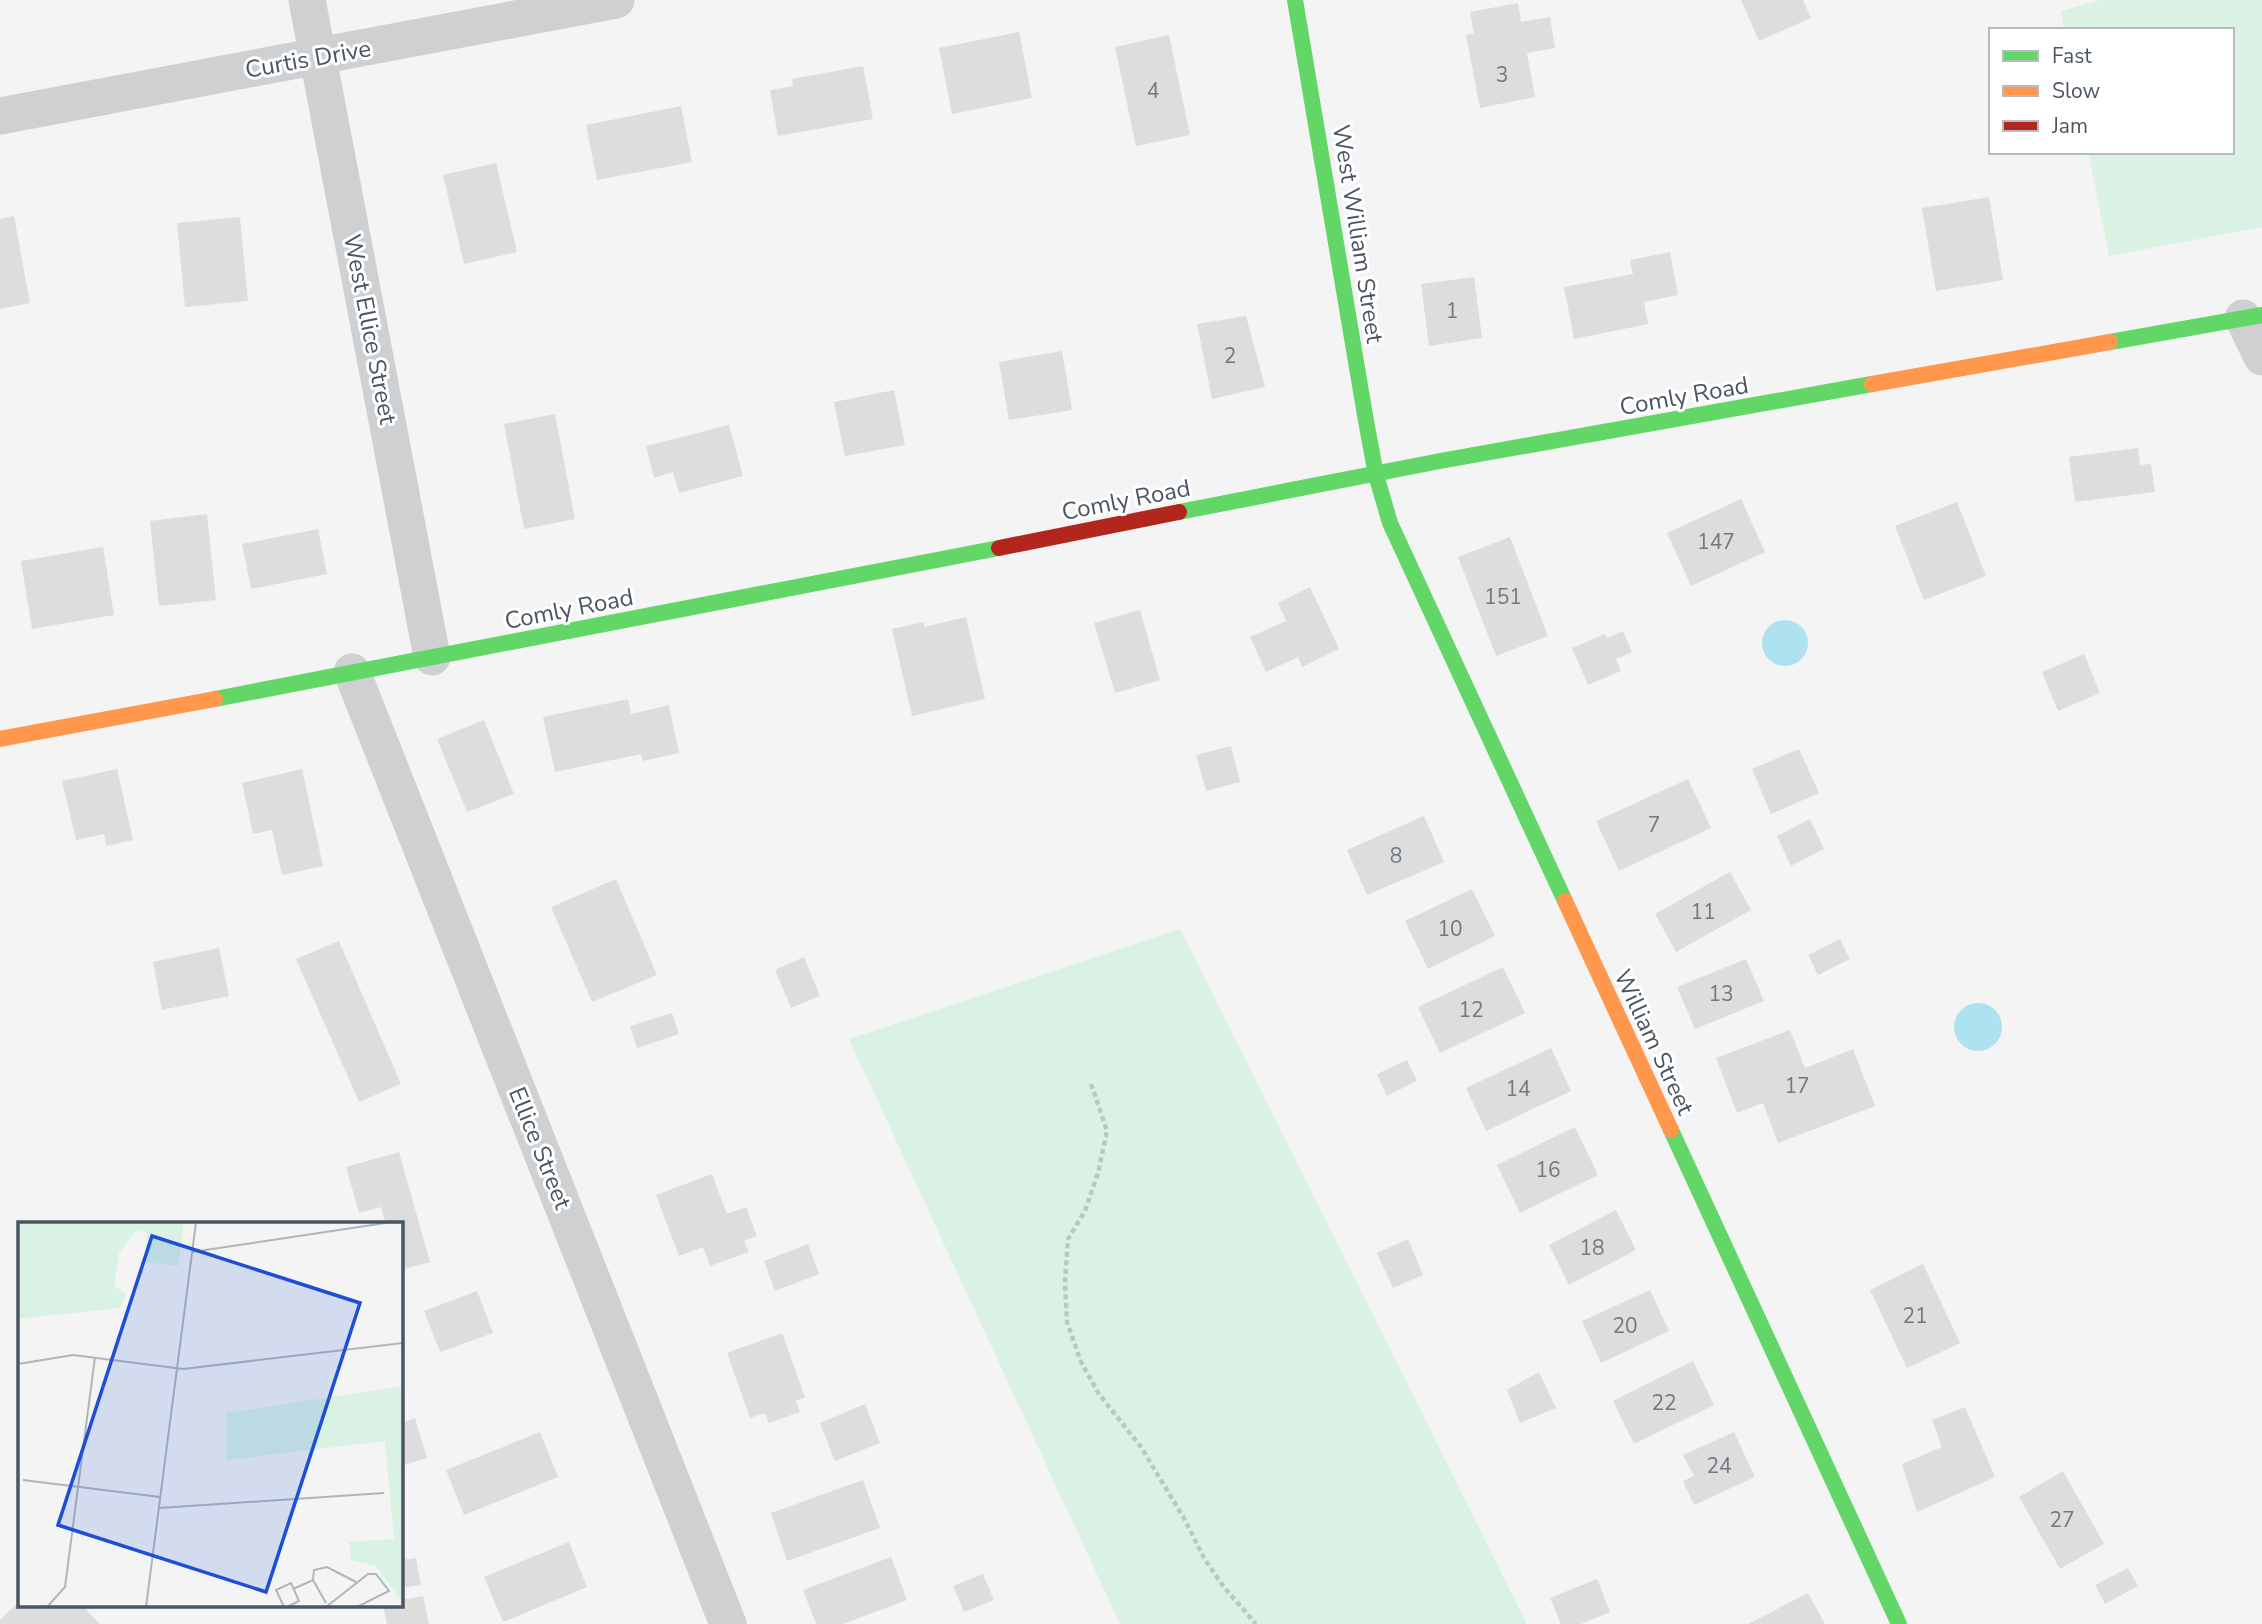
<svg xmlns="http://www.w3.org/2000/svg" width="2262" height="1624" font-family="'Nunito Sans',sans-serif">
<rect width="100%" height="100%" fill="#f4f4f4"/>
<path fill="#d9f2e3" d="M2101,0h161v227l-153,29 -21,-104h144v-122h-168l-3,-19z
M1180,929l347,695h-407l-271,-585z"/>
<path fill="#aee2f0" d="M1762 643a23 23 0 1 1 46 0a23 23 0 1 1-46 0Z
M1954 1027a24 24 0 1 1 48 0a24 24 0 1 1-48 0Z"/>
<path fill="#ddddde" d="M1741,0h62l8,18 -52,23z
M1518,3l3,19 29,-5 5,31 -28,5 8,44 -55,11 -14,-73 8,-2 -4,-21z
M1019,32l13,66 -80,16 -13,-66z
M1169,35l21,100 -54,11 -21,-99z
M863,66l10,53 -95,17 -8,-46 23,-4 -1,-7z
M681,106l11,56 -95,18 -11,-55z
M496,163l21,89 -53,12 -21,-89z
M1989,197l14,83 -67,11 -14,-83z
M14,216l16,87 -30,6v-90z
M240,217l8,84 -63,6 -8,-84z
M1670,252l8,43 -34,7 4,22 -74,15 -10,-52 69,-13 -3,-14z
M1474,277l8,61 -53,8 -8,-62z
M1246,316l19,71 -53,12 -15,-75z
M1062,351l10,59 -63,10 -10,-58z
M894,390l11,55 -60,11 -11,-54z
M555,414l20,105 -51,10 -20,-105z
M729,425l14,51 -64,17 -6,-21 -19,6 -8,-32z
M2138,448l2,17 11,-1 4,28 -80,10 -6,-45z
M1741,499l24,53 -74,34 -24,-53z
M1957,502l29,74 -62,24 -29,-74z
M207,514l9,86 -57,6 -9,-85z
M318,529l9,45 -76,15 -9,-45z
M1510,537l38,99 -52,20 -38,-99z
M103,547l11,68 -82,14 -11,-68z
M1310,587l29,62 -37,18 -4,-10 -32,15 -16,-35 36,-16 -8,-18z
M1140,610l20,70 -45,13 -21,-70z
M966,617l19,82 -73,17 -20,-87 32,-7v5z
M1623,631l9,21 -16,7 5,12 -33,14 -16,-37 33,-14 2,4z
M2084,654l16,39 -42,18 -16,-39z
M628,699l3,15 38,-9 10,48 -36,8 -2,-7 -86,18 -12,-55z
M484,720l30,74 -47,18 -30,-73z
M1231,746l9,36 -34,9 -10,-36z
M1799,749l20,44 -48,21 -19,-45z
M117,769l16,71 -27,6 -2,-12 -28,6 -14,-59z
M302,769l21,97 -41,9 -10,-45 -19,4 -11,-51z
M1688,779l23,49 -92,43 -23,-50z
M1424,816l20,46 -77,33 -20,-45z
M1810,819l14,30 -33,17 -14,-30z
M1730,872l21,38 -75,42 -21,-38z
M616,879l41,96 -65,27 -41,-95z
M1472,889l23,47 -67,33 -23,-48z
M1840,939l10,20 -32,16 -10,-20z
M339,941l62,143 -42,18 -63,-143z
M219,948l10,48 -67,14 -9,-48z
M804,957l16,39 -29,12 -16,-38z
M1746,959l18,42 -69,28 -18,-42z
M1503,967l22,46 -85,40 -22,-46z
M672,1013l7,21 -42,14 -7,-22z
M1790,1030l15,38 48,-19 22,57 -97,37 -15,-40 -26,10 -21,-55z
M1551,1048l20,43 -85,40 -20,-43z
M1407,1060l10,21 -30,15 -10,-22z
M1575,1127l23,48 -78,38 -23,-48z
M399,1152l31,110 -29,8v-47h-16l-4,-16 -22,6 -13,-46z
M712,1174l15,40 19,-7 11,29 -13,5 5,11 -39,14 -7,-19 -24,9 -23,-61z
M1616,1210l20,40 -67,35 -20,-40z
M1408,1239l15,36 -30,13 -16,-35z
M808,1244l11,30 -44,17 -11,-30z
M1923,1264l37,79 -53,25 -37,-78z
M1650,1290l19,41 -68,32 -19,-42z
M477,1291l16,42 -53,19 -16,-41z
M782,1333l23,64 -9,4 4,11 -31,11 -4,-10 -15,5 -23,-65z
M1693,1361l21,44 -80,39 -21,-43z
M1539,1372l17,36 -36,15 -13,-33z
M865,1404l15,39 -45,18 -15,-38z
M1965,1407l30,70 -78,35 -15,-48 40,-17 -10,-27z
M415,1418l12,40 -26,8v-43z
M540,1432l18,45 -94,38 -18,-45z
M1734,1432l21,45 -61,28 -11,-24 11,-5 -11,-21z
M2063,1471l41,73 -44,25 -41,-72z
M863,1480l17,48 -93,33 -16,-48z
M569,1542l18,45 -84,35 -19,-45z
M891,1557l16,43 -64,24h-27l-13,-34z
M416,1558l5,27 -20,3v-28z
M2128,1568l10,18 -33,18 -10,-19z
M983,1574l11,26 -30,12 -11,-26z
M1597,1579l13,33 -29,12h-20l-11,-26z
M1808,1593l17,31h-77z
M423,1596l6,28h-42l-4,-19h18v-5z
M19,1602v3h63l18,19h-100v-4z"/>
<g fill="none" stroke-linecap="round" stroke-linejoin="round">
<path stroke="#bcc7c4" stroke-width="4.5" stroke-dasharray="5 3.5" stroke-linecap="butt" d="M1091,1084l16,47 -9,42 -13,38 -17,28 -3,42 2,41 14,40 18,32 42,53 44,73 19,38 19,28 33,38"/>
<path stroke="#ced0d2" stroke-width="37" d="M307,0l125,657
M0,116l616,-116
M2243,318l19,39
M352,672l376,952"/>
<path stroke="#63d668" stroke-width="16" d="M1295,0l71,421 10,54 14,48 175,378
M2110,342l152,-27
M1179,512l261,-51 432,-77
M215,699l784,-151
M1671,1130l228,494"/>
<path stroke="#ff974d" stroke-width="16" d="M1872,384l238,-42
M0,739l215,-40
M1565,901l106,229"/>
<path stroke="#b3261e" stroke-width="16" d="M999,548l180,-36"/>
</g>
<g text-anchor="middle" stroke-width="6" stroke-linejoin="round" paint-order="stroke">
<g font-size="21" fill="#707881">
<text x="1502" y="82">3</text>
<text x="1153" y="98">4</text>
<text x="1452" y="318">1</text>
<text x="1230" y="363">2</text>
<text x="1716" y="549">147</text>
<text x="1503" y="604">151</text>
<text x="1654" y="832">7</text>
<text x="1396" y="863">8</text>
<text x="1703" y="919">11</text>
<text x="1450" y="936">10</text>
<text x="1721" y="1001">13</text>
<text x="1471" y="1017">12</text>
<text x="1797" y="1093">17</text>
<text x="1518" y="1096">14</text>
<text x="1548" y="1177">16</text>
<text x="1592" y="1255">18</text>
<text x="1915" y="1323">21</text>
<text x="1625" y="1333">20</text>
<text x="1664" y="1410">22</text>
<text x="1719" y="1473">24</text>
<text x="2062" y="1527">27</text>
</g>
<g font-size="24" fill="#4a5661" stroke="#fff">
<text transform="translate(308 59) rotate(-10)" y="8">Curtis Drive</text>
<text transform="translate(1358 234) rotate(81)" y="8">West William Street</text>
<text transform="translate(370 329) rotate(79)" y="8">West Ellice Street</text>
<text transform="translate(1684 396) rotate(-10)" y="8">Comly Road</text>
<text transform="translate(1126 500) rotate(-11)" y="8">Comly Road</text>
<text transform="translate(569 609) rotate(-11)" y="8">Comly Road</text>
<text transform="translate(1654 1042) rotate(65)" y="8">William Street</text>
<text transform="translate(540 1148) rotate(68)" y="8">Ellice Street</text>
</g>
</g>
<g transform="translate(18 1222)">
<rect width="385" height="385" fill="#f4f4f4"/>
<path d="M0,0h166l-6,44 -33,-4 2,-30 -11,-1 -17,22 -5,33 12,8 -6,14 -102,11zM385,164v218l-27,-38 -25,-6 -2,-18 45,-3 -9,-98 -159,19v-47z" fill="#d9f2e3"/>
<path fill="none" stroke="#b0b5b9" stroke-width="2" d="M174,30l200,-30M0,142l55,-9 110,14 220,-26M5,258l137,17M141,286l225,-15M295,358l1,-10 13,-3 29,15M275,367l20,-9 13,23M29,385l18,-20 30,-230M128,385l50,-385M266,385l-8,-17 15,-7 8,18 -12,6M308,385l42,-33h8l13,17 -32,16"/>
<path fill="#1d4ed8" fill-opacity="0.15" stroke="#1d4ed8" stroke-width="3.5" d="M134,14l208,67 -94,289 -208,-67z"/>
<rect width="385" height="385" fill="none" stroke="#4a5661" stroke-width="3.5"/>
</g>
<rect x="1989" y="28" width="245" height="126" fill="#ffffff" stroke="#b7bbc0" stroke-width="2"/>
<rect x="2003" y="51" width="35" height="10" fill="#63d668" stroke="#b7bbc0" stroke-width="2"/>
<text x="2052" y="63" font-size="21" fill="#4a5661">Fast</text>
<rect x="2003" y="86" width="35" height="10" fill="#ff974d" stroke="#b7bbc0" stroke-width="2"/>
<text x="2052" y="98" font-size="21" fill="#4a5661">Slow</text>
<rect x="2003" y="121" width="35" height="10" fill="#b3261e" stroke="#b7bbc0" stroke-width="2"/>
<text x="2052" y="133" font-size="21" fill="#4a5661">Jam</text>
</svg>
